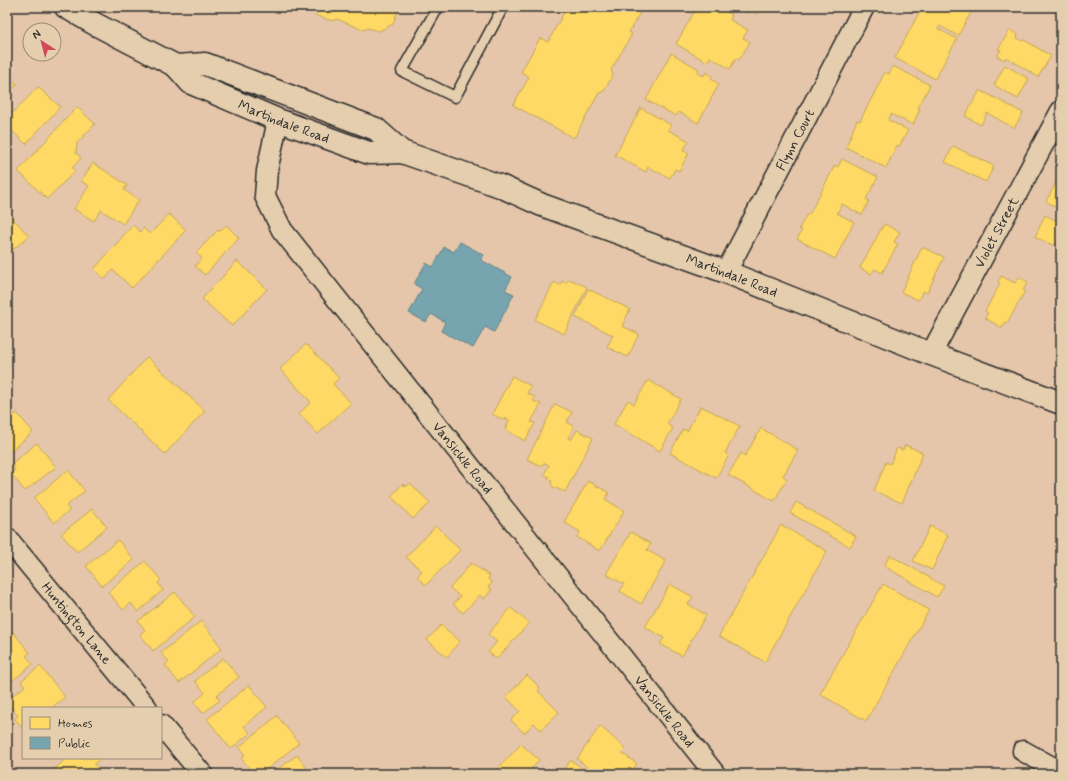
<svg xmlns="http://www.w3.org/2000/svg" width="1068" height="781" font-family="Mynerve,sans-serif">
<rect width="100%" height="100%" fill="#e6c6aa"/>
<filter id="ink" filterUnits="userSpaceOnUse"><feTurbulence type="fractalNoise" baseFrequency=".025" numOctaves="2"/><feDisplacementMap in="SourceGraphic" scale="8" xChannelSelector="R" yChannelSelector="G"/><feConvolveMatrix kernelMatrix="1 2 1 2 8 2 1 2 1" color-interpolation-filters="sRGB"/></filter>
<g filter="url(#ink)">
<path fill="#ffd966" stroke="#bfa554" d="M308,7h91l-6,17 -14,7 -11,-3 -5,2 -26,-11 -4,2 -16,-5 -4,-7z
M567,7h76l-14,25 3,2 -21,36 2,5 -9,16 -5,2 -25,45 -61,-33 16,-28 -8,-5 19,-34 8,4z
M697,7h20l15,8 -2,5 18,10 -5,8 7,4 -11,18 -3,-2 -6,11 -20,-12 -3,5 -31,-18z
M741,7h22l-5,7 -9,-5 -2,4 -7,-3z
M922,7h52l-16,29 -18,-10 -2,3 19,10 -22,40 -40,-21z
M1044,7h17v8z
M1010,30l8,5 -1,3 5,3 2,-1 27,16 -13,21 -32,-20 -1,3 -8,-4 4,-6 -3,-1z
M671,53l28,16 -2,4 7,3 2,-4 6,4 -1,3 8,5 -21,39 -19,-11 -3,4 -30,-16z
M1005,65l24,14 -11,20 -24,-14z
M893,66l37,19 -12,23 2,1 -7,16 -22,-11 -3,6 20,10 -9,17 -2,-2 -11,23 -40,-21 11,-27 3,1 25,-49 4,2z
M7,74l10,10 -10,11z
M38,87l22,20 -34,37 -19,-18v-7z
M980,90l43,23 -9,15 -27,-15 -6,12 -16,-9z
M77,107l18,17 -18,19 -1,10 5,5 -9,10 3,3 -28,28 -29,-28z
M641,108l30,17 -3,5 21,11 -6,10 6,2 -10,18 -4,-2 -5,9 -22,-11 -2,5 -31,-17z
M953,146l41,20 -8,16 -41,-20z
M842,159l36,18 -12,22 3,2 -7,14 -20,-11 -5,9 17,9 -19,37 -38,-20 5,-9 -3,-1 8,-15 2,1 26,-50 3,2z
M93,163l34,22 -3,5 15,10 -16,24 -22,-14 -7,11 -20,-12 15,-23 -8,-5z
M1057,181l4,3v26l-15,-9z
M7,212l22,24 -20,17 -2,-2z
M169,214l17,16 -54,58 -19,-18 -8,9 -11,-10 39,-44 7,7 3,-4 7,6z
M1045,215l16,8v10l-6,13 -20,-9z
M884,224l16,8 -6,10 4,2 -16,29 -7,-4 -4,5 -11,-6z
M226,225l13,13 -34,37 -10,-9 7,-8 -6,-5 22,-23 2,1z
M922,247l22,10 -17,36 -4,-2 -5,9 -17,-8z
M237,261l30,28 -35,37 -30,-27z
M1001,276l14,7 4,-6 9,5 -5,8 2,1 -18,32 -2,-1 -3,6 -17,-10 3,-5 -3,-2 15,-27 -2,-2z
M569,279l18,8 -23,47 -29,-14 19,-38 6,3 2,-4 4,2z
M588,289l42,20 -8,17 17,8 -11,23 -21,-10 6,-12 -38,-18z
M306,344l33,34 -6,6 18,19 -33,31 -19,-20 12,-12 -31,-33z
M147,357l58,54 -40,43 -57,-54z
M512,376l19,10 -4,7 8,4 -2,4 8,3 -10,18 4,1 -10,18 -19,-11 3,-10 -3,-2 -1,3 -13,-7z
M648,380l33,19 -14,25 6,4 -13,23 -46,-27 14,-24 6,4z
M555,404l17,8 -5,10 7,4 -6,12 3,2 6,-10 16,8 -28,54 -12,-5 -2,-3 1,-3 -4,-2 1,-2 -5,-3 5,-9 -5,-2 -1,2h-4l-12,-6z
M701,406l39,20 -15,27 4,2 -13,23 -46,-25 13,-24 4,2z
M17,413l16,19 -26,22v-33z
M761,428l37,22 -15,26 4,3 -13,22 -46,-26 13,-22 4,3z
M37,443l19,24 -31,24 -14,-17 4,-4 -4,-6z
M905,445l18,8 -21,50 -28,-12 12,-29 4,2 7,-16 6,2z
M68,470l17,21 -19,15 4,4 -16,13 -20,-25z
M588,481l21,12 -4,6 19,12 -24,40 -23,-14 3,-5 -16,-10z
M410,483l20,20 -17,16 -22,-23 12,-12 3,3z
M796,502l60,34 -6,11 -60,-34z
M92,509l15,18 -30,25 -16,-18z
M781,525l46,26 -62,111 -46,-26z
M436,526l24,24 -34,35 -9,-8 5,-6 -16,-14z
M930,526l18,9 -16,35 -19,-9z
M631,532l20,12 -4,6 19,11 -25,43 -21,-13 4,-7 -18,-10z
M118,540l16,20 -32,26 -16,-20z
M890,555l54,31 -7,11 -53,-31z
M145,561l16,19 -3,3 5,7 -25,22 -7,-9 -8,7 -15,-18z
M471,563l19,13 -2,3 4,4 -4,4 4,2 -8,10 -4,-4 -17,18 -10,-9 7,-7 -10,-9z
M670,584l23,13 -5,7 18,11 -24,41 -22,-12 4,-6 -19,-11z
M883,584l46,26 -63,111 -46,-27z
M175,592l20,25 -42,34 -13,-17 5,-4 -7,-9z
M511,608l18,15 -32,36 -9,-7 9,-10 -9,-8z
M201,621l21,27 -43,35 -14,-18 4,-3 -8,-9z
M441,625l19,16 -13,16 -20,-17z
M13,632l17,21 -4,3 7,8 -26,21v-49z
M223,658l16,19 -23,19 4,4 -17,13 -9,-11 11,-9 -10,-12z
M40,666l25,31 -14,11h-28v20l-8,-9 3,-3 -11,-14v-2l18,-14 -4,-5z
M527,675l13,13 -2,3 21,21 -18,18 -7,-7 -10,10 -13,-13 9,-9 -14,-14z
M249,685l18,22 -23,19 6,7 -19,16 -24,-30z
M277,716l22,27 -38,31h-7l-13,-16 4,-3 -6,-8z
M600,726l26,23 -4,4 15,11 -8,10h-33l-19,-15z
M521,744l18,16 -12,14h-34z
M297,755l14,19h-39v-1z
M67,758h34l-7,6 9,10h-54z
M571,760l19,14h-30z"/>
<path fill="#76a5af" stroke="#608087" d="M460,242l24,13 -3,5 31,17 -7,13 9,4 -12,23 -8,15 -9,-5 -12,21 -32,-17 4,-9 -14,-8 -5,8 -17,-9 13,-24 -8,-5 12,-21 7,4 11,-20 10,5z"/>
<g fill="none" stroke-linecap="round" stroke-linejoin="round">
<defs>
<path id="service" d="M438,7l-36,64 53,26 48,-90"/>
<g id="minor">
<path id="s1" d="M278,120l-11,51 -2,25 17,34 433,544"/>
<path id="s2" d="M726,272l138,-265"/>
<path id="s3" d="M931,354l130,-243"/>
<path id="s4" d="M7,538l140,170"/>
<path d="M161,725l41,49"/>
<path d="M1023,751l38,21"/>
</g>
<g id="secondary">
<path id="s5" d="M66,7l29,17 81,42 15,17 87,37 91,33 33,-1"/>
<path id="s6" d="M176,66l29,-2 171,65 26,23 98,34 42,19 184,67 205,82 130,49"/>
</g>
</defs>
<use href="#service" stroke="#2b2b2b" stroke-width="13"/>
<use href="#minor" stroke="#2b2b2b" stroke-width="23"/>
<use href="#secondary" stroke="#2b2b2b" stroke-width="25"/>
<use href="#service" stroke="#e4ceae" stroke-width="10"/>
<use href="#minor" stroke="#e4ceae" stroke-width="20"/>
<use href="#secondary" stroke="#e4ceae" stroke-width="22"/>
</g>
</g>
<g text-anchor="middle" stroke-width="4" stroke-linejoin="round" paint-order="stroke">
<g font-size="14" fill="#2b2b2b" stroke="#e4ceae">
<text dy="5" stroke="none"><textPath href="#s5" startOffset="248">Martindale Road</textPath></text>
<text dy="5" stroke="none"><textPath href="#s2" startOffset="149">Flynn Court</textPath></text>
<text dy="5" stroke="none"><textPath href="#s3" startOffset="138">Violet Street</textPath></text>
<text dy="5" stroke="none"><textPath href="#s6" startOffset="599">Martindale Road</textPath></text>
<text dy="5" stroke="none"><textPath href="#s1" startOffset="406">Vansickle Road</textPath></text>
<text dy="5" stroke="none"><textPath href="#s4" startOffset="110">Huntington Lane</textPath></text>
<text dy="5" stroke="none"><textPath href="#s1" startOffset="730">Vansickle Road</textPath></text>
</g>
</g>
<rect width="1068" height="781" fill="none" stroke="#e4ceae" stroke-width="24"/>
<rect x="12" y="12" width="1044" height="757" fill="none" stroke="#2b2b2b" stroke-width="1.5" filter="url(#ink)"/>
<rect x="22" y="707" width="140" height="52" fill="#e4ceae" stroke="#9a8d7a"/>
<rect x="30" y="717" width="20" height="12" fill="#ffd966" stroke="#9a8d7a"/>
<text x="58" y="727" font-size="12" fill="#2b2b2b">Homes</text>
<rect x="30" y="737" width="20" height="12" fill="#76a5af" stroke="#9a8d7a"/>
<text x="58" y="747" font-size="12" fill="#2b2b2b">Public</text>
<g transform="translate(42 42) rotate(324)"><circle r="19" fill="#e4ceae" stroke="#9a8d7a"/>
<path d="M0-3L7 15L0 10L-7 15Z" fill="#d1495b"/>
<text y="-6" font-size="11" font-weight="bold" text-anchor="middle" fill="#2b2b2b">N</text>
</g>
</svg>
